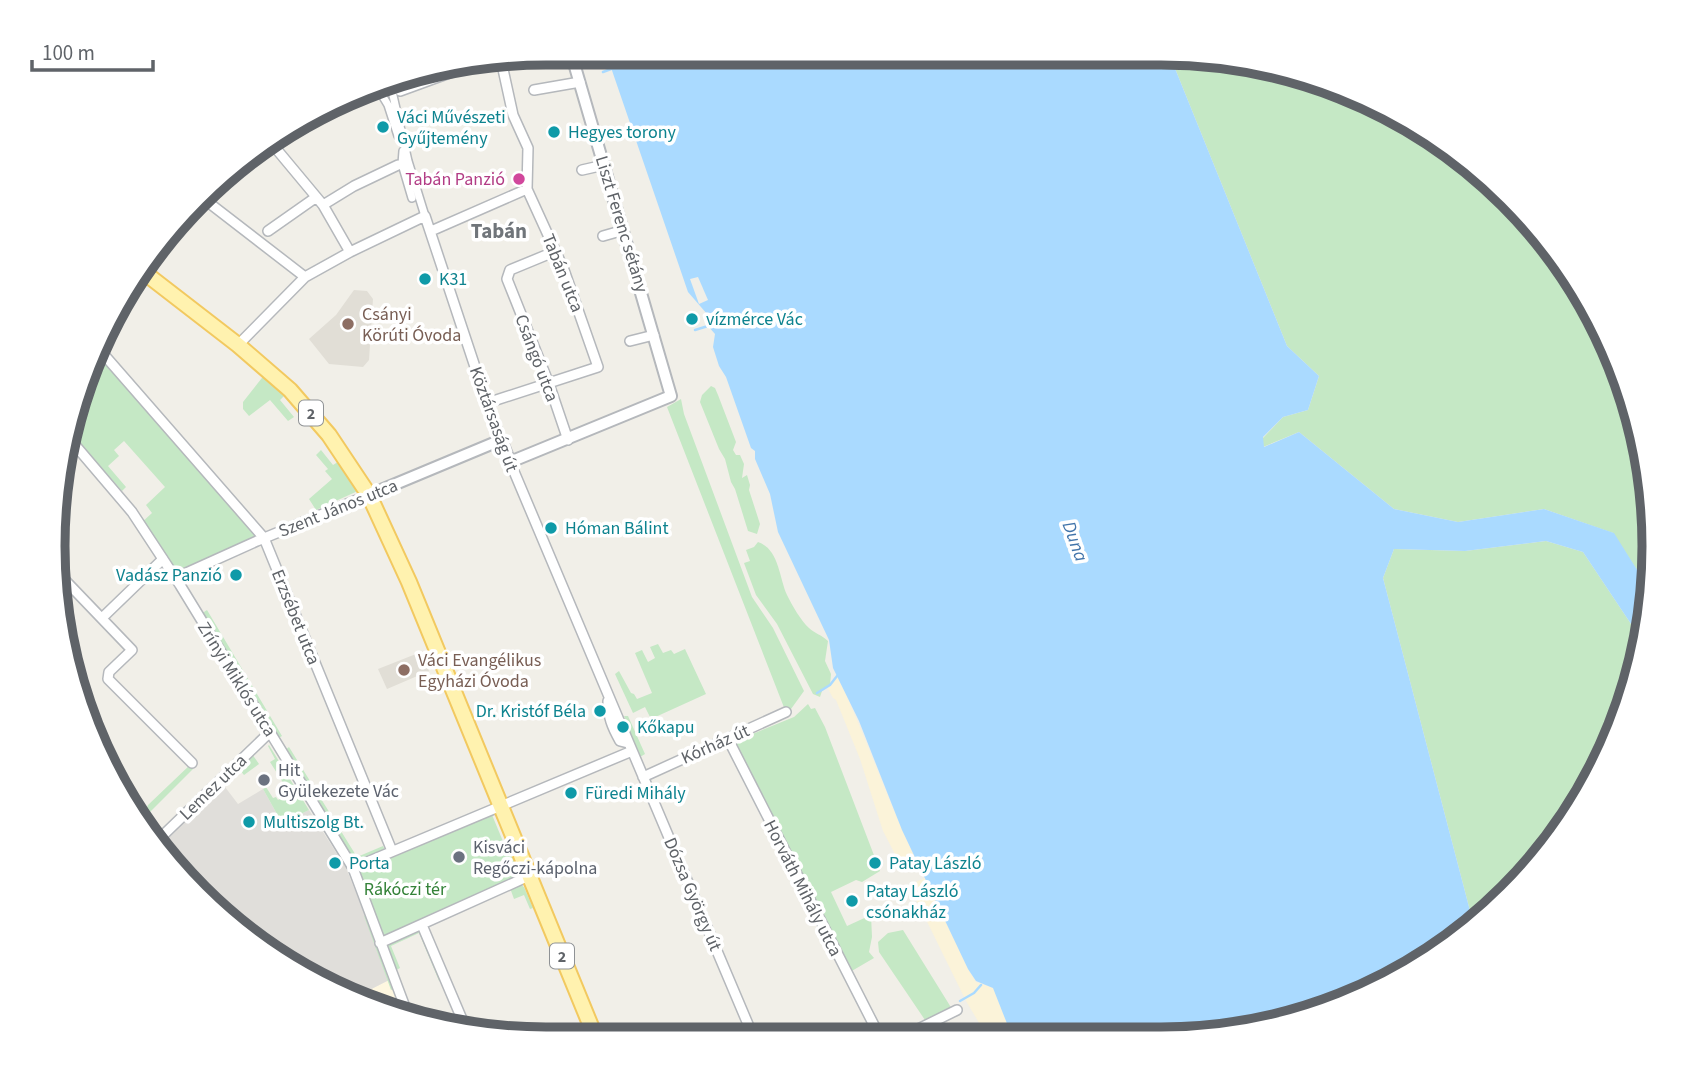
<svg xmlns="http://www.w3.org/2000/svg" width="1707" height="1092" font-family="'Source Sans 3',sans-serif">
<rect width="100%" height="100%" fill="#f1efe8"/>
<path fill="#fef7e0" d="M391,979l13,36 -52,-16z"/>
<path fill="#e0deda" d="M222,783l16,21 25,-15 19,34 27,-13 37,58 45,111 -39,20 -107,-62 -81,-86 2,-13z"/>
<path fill="#e1ded6" d="M354,290l13,1 6,8 -4,61 -6,7 -34,-3 -20,-25 27,-24z
M421,652l8,19 -42,18 -9,-20z"/>
<path fill="#c5e8c5" d="M1170,56l55,1 124,33 113,65 70,66 57,79 34,75 -1,5 6,8 22,94 3,97 -2,13 -38,-59 -69,-24 -86,13 -64,-13 -95,-77 -36,15v-9l20,-21 25,-7 11,-34 -32,-30z
M99,350l162,184 -88,40 -33,-50 12,-11 -6,-8 19,-18 -41,-46 -10,9 5,6 -11,10 18,21 -4,4 -47,-53 2,-3 -4,-4 -3,1 9,-45z
M265,374l22,19 -7,7 14,17 -6,4 -18,-21 -21,16 -6,-7v-7z
M711,386l4,2 3,7 18,47 -3,8 3,5h4l4,9 -2,14 5,-3 3,10 -1,5 11,34 -3,10 -9,-3 -13,-42 -4,-7 -6,-23 -6,-10 -19,-47 2,-7z
M681,399l3,15 68,183 21,31 31,63 -13,18 -6,1 -118,-303z
M321,450l12,15 8,-5 19,30 -44,20 -7,-11 23,-20 -7,-8 3,-2 -12,-14z
M1546,541l37,11 60,90 -5,32 -35,91 -51,82 -66,70 -12,9 -91,-348 11,-29 71,2z
M758,542c21,7 21,35 29,53 5,10 14,26 22,33 5,5 13,7 19,13l-3,20 6,13 -1,11 -8,6 -2,6 -7,-3 -36,-70 -21,-29 -12,-32 6,-2 -4,-11 8,-3z
M207,610l75,126 -5,3 -76,-125z
M658,644l5,9 8,-3 3,4 11,-5 21,45 -55,25 -6,-12 -12,6 -18,-39 4,-3 12,22 3,1 3,5 15,-6 -17,-40 7,-3 6,12 7,-4 -5,-11z
M808,704l3,5 4,-1 10,19 55,144 -18,11 -6,-2 -25,12 16,34 24,-11 1,22 -3,15 5,6 -24,14 -117,-230 61,-25z
M624,716h4l17,38 -5,3z
M269,745l40,65 -27,13 -19,-34 3,-2 7,11 3,-1 2,3 9,-6 -2,-3 2,-2 -17,-27 5,-3 -7,-13z
M289,747l68,110 26,-11 2,4 -26,11 -2,-4 -4,2 -68,-109z
M252,754l7,10 -15,11 -6,-7z
M192,763l5,2 -58,58 -4,-4 5,-5 3,2 5,-11z
M490,810l17,41 8,5 9,22 -144,65 -27,-75z
M520,884l4,3 9,21 -3,1 -6,-14 -10,4 -4,-11z
M364,916h2l28,73 -3,1z
M418,930l1,3 3,-1 20,47 -3,2 -20,-48 -28,13 9,22 -6,3 -8,-23 3,-5z
M903,930l49,79 -27,11 -46,-68 -1,-10 10,-9z"/>
<path fill="#fbf3d9" d="M837,676c30,61 51,127 81,188l-14,4 -6,-4 -2,-8 -13,-25 -23,-72 -24,-59 -3,-2 -6,-11z
M925,878l43,91 8,13 17,6 15,38 -2,12h-18l-22,-37 -57,-116z"/>
<path fill="#aadaff" d="M606,53l564,3 117,290 32,30 -11,34 -25,7 -20,20 1,10 35,-15 95,77 64,13 86,-13 70,24 37,59 -8,50 -60,-90 -37,-11 -81,10 -71,-2 -11,29 91,348 -94,62 -91,35 -95,15h-188l2,-12 -15,-38 -17,-7 -8,-12 -66,-139 -43,-109 -26,-53 -4,-28 -51,-108 -8,-38 -15,-35v-8l-4,-3 -25,-71 -7,-11 -6,-19 2,-13 -7,-8 -1,-12 -19,-22z"/>
<path fill="#f1efe8" d="M698,277l10,23 -9,4 -9,-25z"/>
<g fill="none" stroke-linecap="round" stroke-linejoin="round">
<path stroke="#aadaff" stroke-width="2.5" d="M603,72l8,-3
M695,330l13,-4
M817,693l13,-8 7,-9
M960,1001l14,-8 7,-8"/>
<defs>
<path id="pedestrian" d="M389,78l19,83 17,55
M376,85l12,20 10,31
M403,151l-1,13 10,34"/>
<path id="minor" d="M534,90l46,-8
M400,91l74,-27
M268,139l55,66 27,47
M582,170l22,-5
M204,199l101,78
M323,205l31,-19 44,-21
M268,231l47,-33
M431,231l96,-42
M603,236l21,-6
M556,251l-46,19 -3,9 42,105 19,56
M630,341l24,-6
M238,345l67,-68 45,-25 75,-36 62,187 14,37
M99,349l165,189 128,313
M487,403l111,-36 -34,-97 -37,-81 1,-41 -15,-33 -12,-55
M69,438l63,74 48,73 173,283 55,147
M510,462l111,263
M60,575l72,75 -23,22 -1,7 84,84
M175,578l82,-37 112,-46
M102,618l61,-59
M608,701c0,16 4,26 12,40l8,2
M623,729l130,307
M728,739l152,298
M643,777l143,-65
M156,842l114,-110
M353,868l279,-117
M422,925l45,106
M380,943l149,-67
M902,1037l55,-27"/>
<path id="tertiary" d="M369,495l132,-55 9,22 161,-66 -100,-343"/>
<path id="primary" d="M141,270l97,75 52,45 39,45 40,60 40,87 186,454"/>
</defs>
<use href="#pedestrian" stroke="#b5b8bc" stroke-width="10"/>
<use href="#minor" stroke="#b5b8bc" stroke-width="12"/>
<use href="#tertiary" stroke="#b5b8bc" stroke-width="14"/>
<use href="#primary" stroke="#f2c960" stroke-width="18"/>
<use href="#pedestrian" stroke="#fff" stroke-width="7"/>
<use href="#minor" stroke="#fff" stroke-width="9"/>
<use href="#tertiary" stroke="#fff" stroke-width="10"/>
<use href="#primary" stroke="#fff2af" stroke-width="14"/>
</g>
<g fill="#0f9aa8" stroke="#fff" stroke-width="2.5">
<circle cx="383" cy="127" r="7"/>
<circle cx="554" cy="132" r="7"/>
<circle cx="425" cy="279" r="7"/>
<circle cx="692" cy="319" r="7"/>
<circle cx="551" cy="528" r="7"/>
<circle cx="236" cy="575" r="7"/>
<circle cx="600" cy="711" r="7"/>
<circle cx="623" cy="727" r="7"/>
<circle cx="571" cy="793" r="7"/>
<circle cx="249" cy="822" r="7"/>
<circle cx="335" cy="863" r="7"/>
<circle cx="875" cy="863" r="7"/>
<circle cx="852" cy="901" r="7"/>
</g>
<circle fill="#d1479c" stroke="#fff" stroke-width="2.5" cx="519" cy="179" r="7"/>
<g fill="#8d6e63" stroke="#fff" stroke-width="2.5">
<circle cx="348" cy="324" r="7"/>
<circle cx="404" cy="670" r="7"/>
</g>
<g fill="#6b7280" stroke="#fff" stroke-width="2.5">
<circle cx="264" cy="780" r="7"/>
<circle cx="459" cy="857" r="7"/>
</g>
<g text-anchor="middle" stroke-width="7" stroke-linejoin="round" paint-order="stroke">
<g fill="#fff" stroke="#8f9295" stroke-width="2">
<rect x="299" y="400.5" width="24" height="25" rx="5"/>
<rect x="550" y="943.5" width="24" height="25" rx="5"/>
</g>
<g font-size="16" font-weight="bold" fill="#5f6368">
<text x="311" y="419">2</text>
<text x="562" y="962">2</text>
</g>
<g font-size="18" fill="#0d838f" stroke="#fff" text-anchor="start">
<text x="397" y="123">Váci Művészeti<tspan x="397" dy="21">Gyűjtemény</tspan></text>
<text x="568" y="138">Hegyes torony</text>
<text x="439" y="285">K31</text>
<text x="706" y="325">vízmérce Vác</text>
<text x="565" y="534">Hóman Bálint</text>
<text x="222" y="581" text-anchor="end">Vadász Panzió</text>
<text x="586" y="717" text-anchor="end">Dr. Kristóf Béla</text>
<text x="637" y="733">Kőkapu</text>
<text x="585" y="799">Füredi Mihály</text>
<text x="263" y="828">Multiszolg Bt.</text>
<text x="349" y="869">Porta</text>
<text x="889" y="869">Patay László</text>
<text x="866" y="897">Patay László<tspan x="866" dy="21">csónakház</tspan></text>
</g>
<g font-size="18" fill="#b23c85" stroke="#fff" text-anchor="end">
<text x="505" y="185">Tabán Panzió</text>
</g>
<g font-size="18" fill="#5f6368" stroke="#fff">
<text transform="translate(622 224) rotate(73)" y="6">Liszt Ferenc sétány</text>
<text transform="translate(563 273) rotate(68)" y="6">Tabán utca</text>
<text transform="translate(537 358) rotate(69)" y="6">Csángó utca</text>
<text transform="translate(494 419) rotate(70)" y="6">Köztársaság út</text>
<text transform="translate(338 508) rotate(-22)" y="6">Szent János utca</text>
<text transform="translate(296 617) rotate(68)" y="6">Erzsébet utca</text>
<text transform="translate(237 679) rotate(58)" y="6">Zrínyi Miklós utca</text>
<text transform="translate(715 744) rotate(-24)" y="6">Kórház út</text>
<text transform="translate(213 787) rotate(-44)" y="6">Lemez utca</text>
<text transform="translate(803 888) rotate(63)" y="6">Horváth Mihály utca</text>
<text transform="translate(693 894) rotate(67)" y="6">Dózsa György út</text>
</g>
<g font-size="18" fill="#785e54" stroke="#fff" text-anchor="start">
<text x="362" y="320">Csányi<tspan x="362" dy="21">Körúti Óvoda</tspan></text>
<text x="418" y="666">Váci Evangélikus<tspan x="418" dy="21">Egyházi Óvoda</tspan></text>
</g>
<g font-size="18" fill="#5b616d" stroke="#fff" text-anchor="start">
<text x="278" y="776">Hit<tspan x="278" dy="21">Gyülekezete Vác</tspan></text>
<text x="473" y="853">Kisváci<tspan x="473" dy="21">Regőczi-kápolna</tspan></text>
</g>
<g font-size="18" fill="#348238" stroke="#fff">
<text x="405" y="895">Rákóczi tér</text>
</g>
<g font-size="19" font-style="italic" fill="#4174aa" stroke="#fff">
<text transform="translate(1076 541) rotate(70)" y="7">Duna</text>
</g>
<g font-size="21" font-weight="bold" fill="#70757a" stroke="#fff">
<text x="499" y="238">Tabán</text>
</g>
</g>
<path d="M0 0H1707V1092H0ZM546 65H1161A481 481 0 0 1 1642 546V546A481 481 0 0 1 1161 1027H546A481 481 0 0 1 65 546V546A481 481 0 0 1 546 65Z" fill="#fff" fill-rule="evenodd"/>
<path fill="none" stroke="#5f6368" stroke-width="9" d="M546 65H1161A481 481 0 0 1 1642 546V546A481 481 0 0 1 1161 1027H546A481 481 0 0 1 65 546V546A481 481 0 0 1 546 65Z"/>
<path d="M32 60v10h121v-10" fill="none" stroke="#5f6368" stroke-width="3.5"/>
<text x="42" y="60" font-size="21" fill="#5f6368" stroke="#ffffff" stroke-width="5" paint-order="stroke">100 m</text>
</svg>
